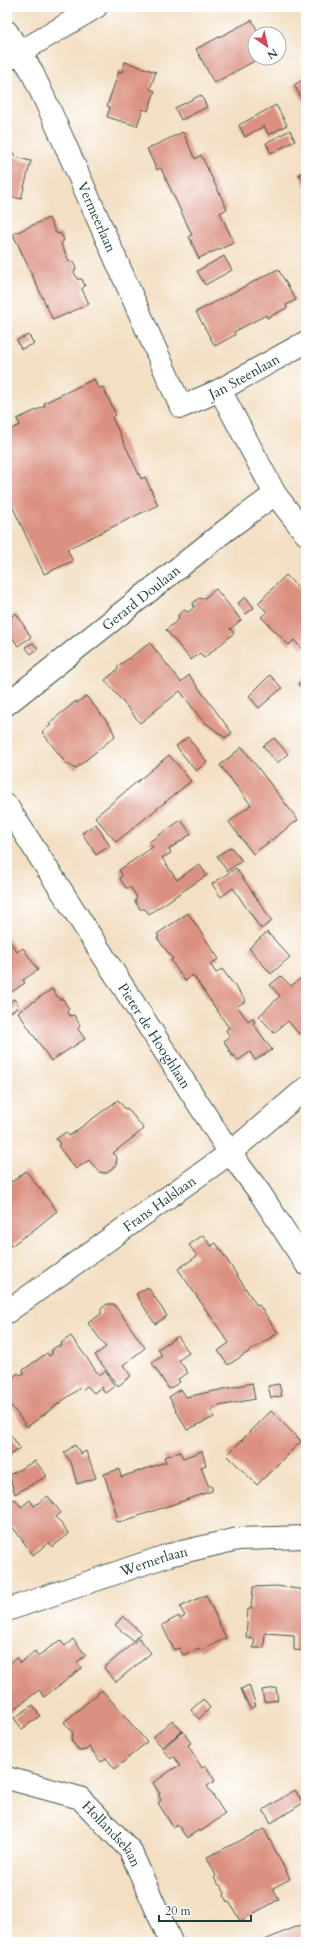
<svg xmlns="http://www.w3.org/2000/svg" width="313" height="1949" font-family="Cardo,serif">
<rect width="100%" height="100%" fill="#fff"/>
<filter id="ink" filterUnits="userSpaceOnUse"><feTurbulence type="fractalNoise" baseFrequency=".025" numOctaves="2"/><feDisplacementMap in="SourceGraphic" scale="8" xChannelSelector="R" yChannelSelector="G"/><feConvolveMatrix kernelMatrix="1 2 1 2 8 2 1 2 1" color-interpolation-filters="sRGB"/></filter>
<filter id="wash" filterUnits="userSpaceOnUse"><feTurbulence type="fractalNoise" baseFrequency=".012" numOctaves="4" result="noise"/><feDisplacementMap in="SourceGraphic" scale="16" xChannelSelector="R" yChannelSelector="G"/><feGaussianBlur stdDeviation="0.9" result="paint"/><feColorMatrix in="noise" values="0 0 0 0 0 0 0 0 0 0 0 0 0 0 0 0 0 1.4 0 .05"/><feComposite in="paint" operator="in"/></filter>
<g filter="url(#wash)">
<rect width="100%" height="100%" fill="#f3dfc3"/>
<g id="blocks">
<path fill="#db9181" d="M298,7h8v16z
M252,20l7,14h-4v24h5l-46,25 -18,-34z
M125,62l31,10 -6,17 5,2 -7,20 -5,-2 -6,17 -30,-9 3,-10 -3,-1 12,-35 3,1z
M305,78l1,2v26l-12,-21z
M201,95l6,12 -26,13 -6,-12z
M276,105l11,20 -18,10 -5,-9 -19,11 -6,-12z
M290,130l5,11 -24,12 -5,-10z
M183,132l12,27 6,-4 26,54 -7,4 14,30 -33,14 -2,2 -10,-23 3,-1 -29,-62 -2,-5 -4,2 -10,-21z
M7,151l7,2 1,4 16,4 -10,38 -12,-3 -1,5z
M306,170v17l-7,-13z
M49,218l7,15 5,1 3,6 -3,4 8,17 5,1 2,6 -2,4 3,7h5l3,7 -3,3 7,15 -36,16 -40,-86z
M224,256l8,14 -27,15 -8,-14z
M278,269l18,31 -10,5 1,3 -20,10 -1,-3 -32,17 1,3 -20,11 -19,-34z
M29,335l5,9 -13,5 -4,-9z
M94,379l4,9 5,-1 13,28 -4,2 29,62 4,-2 13,28 -91,44 6,12 -29,13 -37,-79v-64l13,-6 -3,-6 28,-13 -1,-3z
M286,575l11,12 5,-1 4,5v54l-4,4 -8,-9 -5,5 -28,-28 6,-5 -9,-9z
M216,589l25,31 -11,9 4,4 -14,12 -16,13 -4,-5 -9,7 -25,-30 13,-11 -1,-4 6,-5 4,2 3,-2 3,-3 -1,-4 6,-5 4,1z
M246,597l8,11 -8,6 -8,-11z
M16,613l15,24 -13,9 -8,-12 -3,2v-20l2,2z
M33,643l5,6 -7,5 -6,-7z
M150,643l31,39 8,-7 43,58 -7,5 -24,-19 -21,-28 -40,32 -35,-43 13,-11v-3z
M270,675l12,13 -23,20 -10,-12z
M306,675v17l-8,-8z
M306,692v10l-5,-5z
M86,696l24,29 5,11 -40,33 -10,-7 -23,-30 9,-7 -2,-2 27,-22 1,2z
M188,737l19,25 -11,9 -20,-25z
M274,738l14,16 -11,9 -14,-17z
M242,747l56,73 -45,34 -24,-32 22,-17 -31,-40z
M169,755l22,26 -75,61 -21,-25z
M181,820l10,14 -22,15 2,4 -9,5 15,22 22,-16 8,11 -58,39 -4,-5h-5l-5,-8 2,-4 -6,-9h-5l-6,-9 2,-4 -3,-5 34,-23 -4,-5z
M96,824l14,22 -14,9 -14,-22z
M231,847l11,14 -15,10 -10,-15z
M236,868l36,53 -11,8 -28,-41 -12,9 -9,-13z
M188,913l31,46 -9,5 6,9 6,-4 24,32 -9,5 11,15 5,-3 2,4 -2,1 19,27 -17,10 -5,-8 -13,9 -3,-6 -2,1 -8,-15 6,-4 -4,-7 3,-2 -36,-53 -8,6 -14,-21 2,-1 -16,-21 2,-1 -2,-3z
M267,932l23,25 -19,17 -22,-26z
M7,937l10,15 6,-4 15,22 -15,10 2,3 -18,12z
M306,974v58l-3,-1 -4,3 -11,-13 -14,12 -15,-17 21,-20 -10,-11 11,-9 10,10z
M52,989l7,10h4l6,10 -2,3 3,4 4,-1 6,10 -2,4 7,10 -34,22 -33,-49z
M14,999l4,5 -1,4 -9,6 -1,-10z
M118,1100l7,9 2,-1 17,21 -31,24 4,5 -1,7 -9,8 -8,-1 -10,-12 -13,9 -18,-23 2,-2 -4,-5 10,-7 3,4z
M26,1171l31,40 -31,25v-1l-15,11 -4,-5v-66l5,7z
M203,1235l8,11 5,-3 41,63 2,-1 19,28 -50,32 -10,-14 11,-8 -51,-74 19,-13 -8,-11z
M148,1287l19,29 -12,8 -19,-30z
M107,1304h7l31,44 -22,17 8,11 -13,10 -23,-31 11,-8 -18,-24 13,-9v-5z
M71,1336l28,39 6,-4 10,15 -10,7 -4,-6 -7,6 -7,-7 -5,4 -2,-2 -53,39 -20,-27v-18l3,1 3,-2v-4l5,-4 3,2 3,-2 -1,-3 24,-17 2,3 3,-2v-4l5,-4h5l-1,-3z
M178,1336l11,17 -10,7 9,13 -10,6 2,3 -11,7 -17,-26 10,-7 -4,-7z
M252,1383l3,16 -36,7 -8,4 3,7 -27,13 -18,-33 12,-8 5,8z
M279,1384l3,12 -11,2 -3,-12z
M271,1411l30,30 -44,44 -30,-30z
M7,1430l13,18 -13,9z
M75,1445l6,9 5,-3 10,27 -19,6 -6,-22 -7,-9z
M202,1451l4,14 -5,2 7,18 4,2v4l-88,30 -8,1 -1,-4 2,-2 -13,-42 15,-5 2,8 45,-15 -2,-5 16,-5 3,6z
M35,1461l12,15 -32,18 -6,-19z
M48,1496l13,17 -5,4 13,17 -17,13 -3,-5 -16,13 -21,-29 -5,3v-24l8,-6 6,8 9,-7 4,6z
M276,1586l30,4v51h-2v10l-10,-1v-15l-29,-2 -1,15h-11l2,-9 -9,-1 2,-29h3l2,-22z
M206,1595l20,43 -26,13 -1,-3 -16,7 -4,-7 -5,2 -12,-25 17,-9 1,3 5,-3 -5,-9z
M123,1616l18,17 -8,8 -18,-16z
M139,1638l12,15 -35,29 -12,-14z
M73,1639l13,16 -9,7 5,6 -38,29 -5,-7 -32,25v-50l9,-7 4,5 15,-12 3,5 22,-16 5,6z
M249,1685l7,21 -6,3 -9,-20z
M276,1688l2,12 -14,2 -2,-12z
M102,1690l45,52 -32,27 -9,-11 -5,4 -12,-15 -3,3 -7,1 -8,-11 2,-7 -9,-11z
M203,1699l7,9 -11,11 -8,-9z
M33,1705l7,11 -18,13 -8,-11z
M172,1720l10,11 -20,16 -9,-10z
M183,1731l8,12 -3,2 14,23 4,-2 9,15 -8,5 18,28 -25,18 -1,-2 -12,8 -10,-14 -4,3 -15,-24 3,-3 -3,-5 2,-1 -7,-11 23,-16 1,1 3,-2 -6,-10 -3,3 -9,-10z
M295,1790l8,13 -32,20 -8,-13z
M264,1829l26,50 -17,9 6,11 -1,1 -38,21 -10,-18 -3,-1 -3,-6 1,-3 -4,-7 -3,-2 -4,-6 2,-2 -9,-19z
M306,1891v12l-5,-10z
M306,1923v19h-46l31,-13z"/>
</g>
</g>
<g filter="url(#ink)">
<use href="#blocks" fill-opacity="0" stroke="#3f5549" stroke-width="1"/>
<g fill="none" stroke-linecap="round" stroke-linejoin="round">
<defs>
<g id="minor">
<path id="s1" d="M7,32l24,38 21,45 129,292 39,-17 86,-48"/>
<path d="M220,390l55,104 31,40"/>
<path id="s2" d="M7,704l219,-174 49,-36"/>
<path id="s3" d="M7,806l223,347 30,40 46,71"/>
<path id="s4" d="M7,1312l223,-159 76,-65"/>
<path id="s5" d="M7,1610l162,-55 69,-16 68,-2"/>
<path id="s6" d="M7,1778l73,20 50,52 41,92"/>
</g>
<path id="tertiary" d="M7,60l89,-53"/>
</defs>
<use href="#minor" stroke="#3f5549" stroke-width="24"/>
<use href="#tertiary" stroke="#3f5549" stroke-width="24"/>
<use href="#minor" stroke="#fff" stroke-width="22"/>
<use href="#tertiary" stroke="#fff" stroke-width="22"/>
</g>
</g>
<g text-anchor="middle" stroke-width="3" stroke-linejoin="round" paint-order="stroke">
<g font-size="14" fill="#1f3d34" stroke="#fff">
<text dy="5" stroke="none"><textPath href="#s1" startOffset="206">Vermeerlaan</textPath></text>
<text dy="5" stroke="none"><textPath href="#s1" startOffset="484">Jan Steenlaan</textPath></text>
<text dy="5" stroke="none"><textPath href="#s2" startOffset="171">Gerard Doulaan</textPath></text>
<text dy="5" stroke="none"><textPath href="#s3" startOffset="273">Pieter de Hooghlaan</textPath></text>
<text dy="5" stroke="none"><textPath href="#s4" startOffset="187">Frans Halslaan</textPath></text>
<text dy="5" stroke="none"><textPath href="#s5" startOffset="155">Wernerlaan</textPath></text>
<text dy="5" stroke="none"><textPath href="#s6" startOffset="124">Hollandselaan</textPath></text>
</g>
</g>
<rect width="313" height="1949" fill="none" stroke="#fff" stroke-width="24"/>
<g transform="translate(267 46) rotate(146)"><circle r="19" fill="#ffffff" stroke="#a5b1ae"/>
<path d="M0-3L7 15L0 10L-7 15Z" fill="#d1495b"/>
<text y="-6" font-size="11" font-weight="bold" text-anchor="middle" fill="#1f3d34">N</text>
</g>
<path d="M159 1915v6h92v-6" fill="none" stroke="#1f3d34" stroke-width="2"/>
<text x="165" y="1915" font-size="12" fill="#1f3d34" stroke="#ffffff" stroke-width="3" paint-order="stroke">20 m</text>
</svg>
